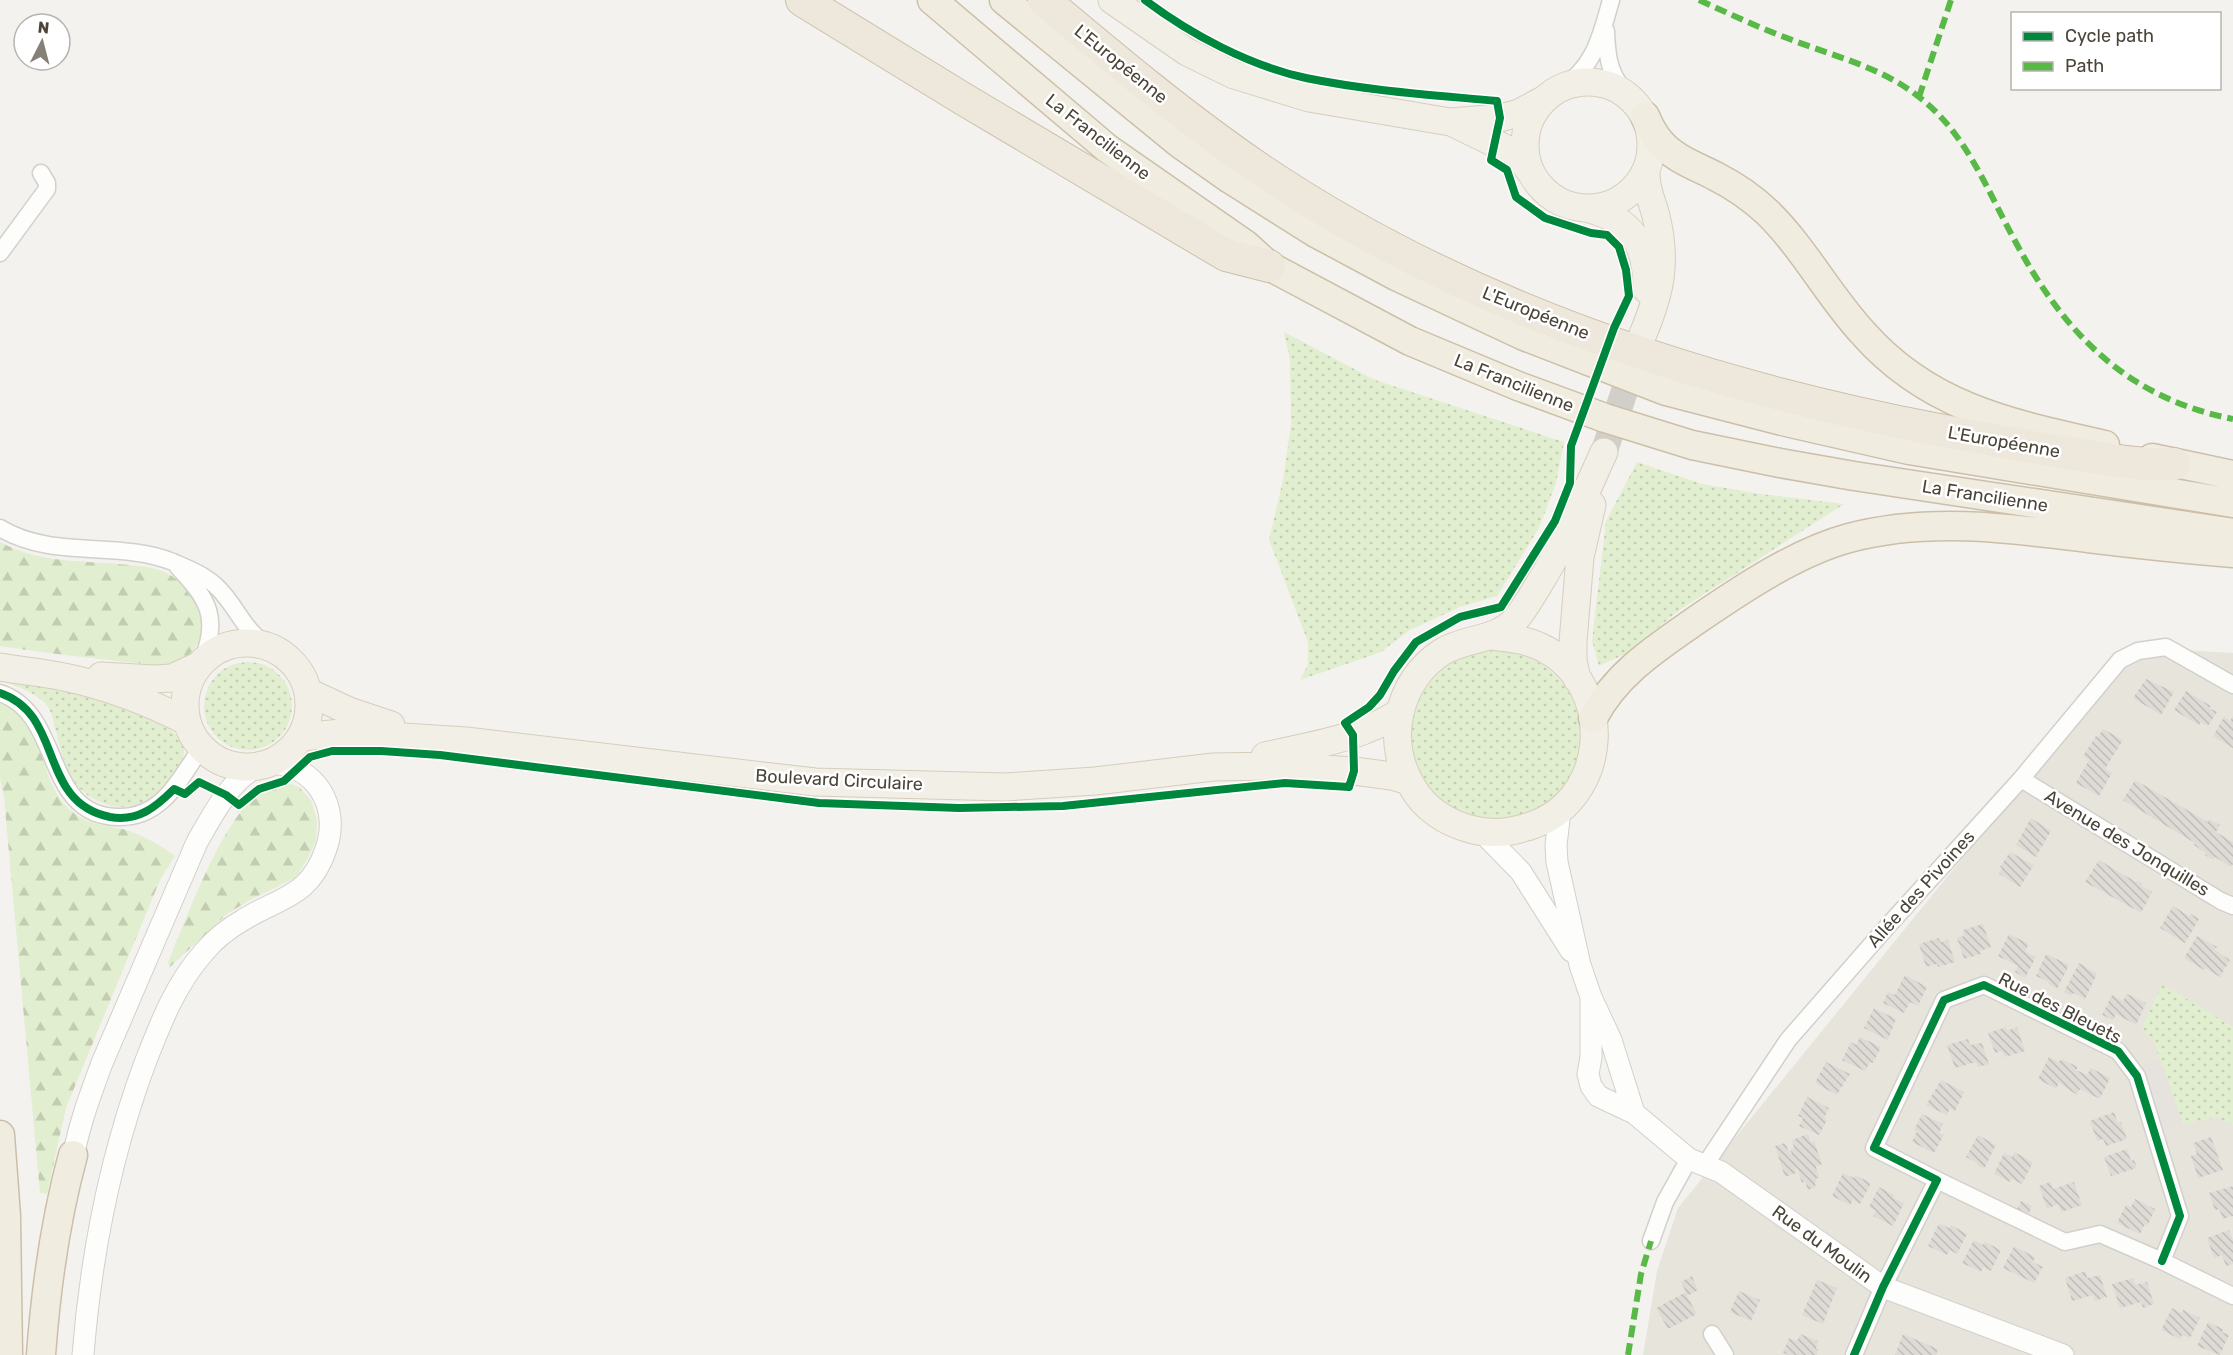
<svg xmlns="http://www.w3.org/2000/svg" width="2233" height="1355" font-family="Rubik,sans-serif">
<defs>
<pattern id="grass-dots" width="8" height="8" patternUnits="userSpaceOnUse" patternTransform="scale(1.5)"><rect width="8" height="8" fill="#e1eecf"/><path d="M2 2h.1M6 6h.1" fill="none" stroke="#c3cdb2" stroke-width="1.8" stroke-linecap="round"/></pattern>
<pattern id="forest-firs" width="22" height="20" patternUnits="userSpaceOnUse" patternTransform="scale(1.5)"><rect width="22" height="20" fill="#e1eecf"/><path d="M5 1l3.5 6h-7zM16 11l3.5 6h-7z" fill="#c3cdb2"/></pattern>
<pattern id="building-back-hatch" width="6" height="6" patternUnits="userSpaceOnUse" patternTransform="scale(1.5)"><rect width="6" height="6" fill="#dedbd6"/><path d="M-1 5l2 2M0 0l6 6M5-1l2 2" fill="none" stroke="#c0bdb8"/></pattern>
</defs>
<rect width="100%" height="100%" fill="#f4f2ee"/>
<path fill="#e7e4dc" d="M2134,647l99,6v702h-590l14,-84 21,-63z"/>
<path fill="url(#grass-dots)" d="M1284,332l91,48 189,62 -8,41 -17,45 -42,68 -37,11 -50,23 -29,22 -81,28 8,-16v-22l-39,-102 14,-60 8,-55 -1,-65z
M1637,462l65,22 59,10 83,10 -163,105 -56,45 -26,12 -7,-25 14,-120z
M1411 736a85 85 0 1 1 170 0a85 85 0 1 1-170 0Z
M204 706a44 44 0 1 1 88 0a44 44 0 1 1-88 0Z
M0,678c33,7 183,31 184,73 0,7 -5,15 -9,21 -3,6 -6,14 -12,19 -14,11 -37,20 -55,14 -40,-13 -43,-41 -53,-77 -2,-8 -4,-19 -10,-25 -9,-10 -32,-19 -45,-22z
M2162,984l71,43v99l-16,-9 -34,7 -30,-84 -12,-11z"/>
<path fill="url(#forest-firs)" d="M0,542c40,22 85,18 129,23 11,1 24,2 35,7 16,6 33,27 37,44 6,21 -9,43 -30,49 -9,3 -25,-1 -36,-2 -45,-5 -90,-10 -135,-17z
M0,700c7,4 19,8 24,14 22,27 16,73 50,99 15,12 34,12 52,17 19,6 34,15 49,26l-15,24 -94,228 -19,86 -7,-1 -36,-395 -4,-21z
M286,782l13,5 12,13 6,20 -1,21 -9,19 -12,18 -47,23 -21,13 -57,53 -2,-4c19,-46 50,-132 85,-165 9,-8 22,-13 33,-16z"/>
<path fill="#e6e3df" d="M2160,1060l23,64 -28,10 -24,-65z"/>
<path fill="url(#building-back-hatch)" d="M2146,679l28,13 -13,23 -28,-17z
M2186,691l25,15 -2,2 8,4 -9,14 -7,-4 -2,3 -25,-15z
M2233,716v32l-20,-12 11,-19 6,4z
M2103,729l20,11 -18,29 7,4 -13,23 -23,-13 13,-23 -6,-4 13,-20 2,1z
M2135,780l73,42 1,-3 11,6 -4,7 17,10v22l-2,3 -16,-10 -2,3 -8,-5 1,-2 -12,-8 1,-2 -72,-43z
M2031,818l20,13 -15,26 -20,-12z
M2010,852l24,13 -14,22 -21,-13 3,-6 -2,-1z
M2099,860l37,22 2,-1 5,3 -2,2 11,6 -11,21 -56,-31z
M2173,906l16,10 2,-2 8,5 -14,24 -25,-15z
M1983,924l8,23 -11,4 1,3 -17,5 -7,-21 7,-2 -1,-6z
M2009,934l20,10 -4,7 11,6 -11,21 -10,-6 3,-6 -20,-10z
M2197,936l20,11 -2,3 15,10 -10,17 -15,-9 -1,2 -20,-12z
M1939,938l1,4 8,-2 7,22 -17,5 -1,-3 -11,3 -7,-23z
M2046,954l23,11 -12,24 -9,-5 1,-2 -13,-6z
M2079,963l18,11 -12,25 -12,-6 -2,3 -7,-4z
M1905,975l22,12 -9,19 -8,-4 -6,11 -21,-10 5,-11 7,3z
M2127,994l19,9 -10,22 -20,-11 -3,6 -11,-5 10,-20 11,6z
M1874,1008l22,11 -8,21 -24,-12z
M2006,1027l1,4 10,-4 8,24 -20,6 -3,-6 -7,2 -7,-20z
M1860,1037l21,10 -8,16 -3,-1 -5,9 -23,-11 9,-18 5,3z
M1968,1039l2,6 12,-2 7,21 -11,3 -2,-5 -21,6 -8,-23z
M2049,1057l10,5 2,-3 17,8 -2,3 11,5 4,-7 19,10 -10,21 -20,-10 -3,6 -18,-12 -3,6 -18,-10z
M1826,1062l24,12 -13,21 -22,-12z
M1941,1080l23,12 -9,19 -5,-3 -3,7 -21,-10z
M1807,1097l22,11 -5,10 3,2 -8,15 -20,-9 4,-8 -5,-2z
M2114,1112l4,11 3,-1 6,17 -21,7 -3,-7 -6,2 -7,-20z
M1922,1114l21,10 -4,9 5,2 -10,18 -22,-11 5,-11 -3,-1z
M1808,1134l3,8 3,-1 8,23 -6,3 3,10 -3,2 -1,8 -7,3 -3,-9 -3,2 -5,-15 -2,1 1,4 -11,4 -10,-31 10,-3 5,11h2l-2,-4 4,-2 -2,-8z
M1978,1135l18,10 -12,24 -7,-4 1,-2 -12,-6z
M2211,1137l12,33 -25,8 -7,-22 6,-2 -4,-11z
M2127,1149l4,12 3,-1 3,8 -26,8 -7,-19z
M2014,1152l19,10 -11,22 -11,-5 -1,3 -16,-8 10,-21 8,4z
M1843,1173l11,5 1,-3 16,8 -11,21 -7,-4 -3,5 -18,-9z
M2051,1182l2,7 21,-7 8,23 -21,7 -3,-8 -11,5 -8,-23z
M2233,1186v30l-10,3 -4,-10 -4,1 -6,-17z
M1879,1187l15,8 -1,3 11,5 -11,23 -20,-10 3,-5 -7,-4z
M2135,1199l20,10 -7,16 -3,-1 -5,10 -23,-11 9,-18 5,2z
M2021,1201l11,5 -4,9 -11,-6z
M1939,1223l10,5 2,-3 16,9 -10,20 -7,-4 -3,5 -19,-9z
M2229,1230l4,10v24l-7,2 -4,-11 -8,3 -7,-20z
M1974,1240l9,5 2,-3 16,8 -10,21 -8,-4 -2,5 -19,-9z
M2014,1246l21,11 -2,5 10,5 -9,16 -31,-15z
M2086,1271l1,7 13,-3 7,22 -12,4 -2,-6 -21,6 -7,-23z
M1692,1276l6,14 -11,6 10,18 -29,15 -12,-21 30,-16 -5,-10z
M2133,1278l2,7 12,-3 7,22 -11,4 -2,-6 -21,6 -8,-24z
M1817,1280l20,8 -14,36 -21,-9z
M1739,1291l21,9 -9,21 -21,-9z
M2172,1308l10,5 1,-3 17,8 -10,20 -8,-3 -2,4 -19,-9z
M2208,1322l15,7 -1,3 7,3 -9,20 -23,-9z
M1800,1334l18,7 -2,8 2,1 -1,5h-28l-6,-2 6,-15 8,3z
M1903,1334l35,15 -2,6h-41z"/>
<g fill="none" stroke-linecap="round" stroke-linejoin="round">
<path stroke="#d2cfca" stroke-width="27" stroke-dasharray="27 14" stroke-linecap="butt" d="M1604,452l32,-95"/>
<defs>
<path id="minor" d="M1606,31c1,30 4,47 26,68
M1559,89c35,-20 42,-53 52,-89
M0,253l47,-64v-6l-6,-10
M0,528c53,32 118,12 173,34 16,7 32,13 44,25 21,20 26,45 54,60
M178,567c30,32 42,51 24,94
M0,693c64,21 42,124 119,124 43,1 61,-38 82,-69
M2021,779l200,122 12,5
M1705,1165l83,-125 97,-111 136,-150 99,-119 18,-9 28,-4 67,38
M1937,1180l128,62 35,-8 62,27 71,35
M1651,1241l14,-39 24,-43
M1712,1334l13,21
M1854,1355l29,-68 54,-107 -63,-32 70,-148 40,-15 134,66 19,25 43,140 -18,45"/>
<path id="tertiary" d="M1560,811l-4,34 1,17 23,103 11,32 20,43 23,73
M1483,833l38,39 50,79
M1591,997v60l-3,17 3,12 7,10 36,17 55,46 32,13 162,115 180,68
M71,1170c5,-37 18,-72 31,-107l95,-221c16,-27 32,-61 61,-76
M83,1355c8,-100 27,-198 62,-292 16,-41 30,-78 59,-111 11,-13 25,-24 39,-32 37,-23 67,-23 83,-71 15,-43 -11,-85 -57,-86"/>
<path id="primary" d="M1112,0l75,52 47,23 75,23 141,24 50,-4 19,-5 24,-13
M1525 145a63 63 0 1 1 126 0a63 63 0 1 1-126 0Z
M1451,122l66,32 14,19
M1585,208c47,11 62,35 62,82
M1643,334c18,-43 24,-72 13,-118 -4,-16 -11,-28 -10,-45
M1492,636c17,2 34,4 49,11 77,37 69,156 -14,180 -19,6 -37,8 -57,2 -23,-6 -45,-20 -57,-41 -29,-45 -16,-107 29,-136 24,-15 53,-10 73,-32 9,-10 16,-23 23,-34 26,-42 45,-88 66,-134
M185 705a62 62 0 1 1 124 0a62 62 0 1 1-124 0Z
M0,667c21,4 43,5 64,10 43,9 83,24 122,44
M101,676l53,3 18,-1 26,-12
M1577,679l-4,-19v-18l7,-85 12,-52
M308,692l41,19 42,14
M301,737l40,-4 125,8 349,41 190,5 90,-6 118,-14 63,-1 78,5 38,5 17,5
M1265,756c46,-11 95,-17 135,-44"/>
<path id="trunk" d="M932,0l176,149 138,96 23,21 141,75 108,45 87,32 87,27 88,18 74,13 379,57
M1004,0l175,143 51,36 84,53 82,44 128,60 142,55 116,30 127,29 324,53
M1645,116c4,10 9,19 16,27 14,16 35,23 54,33 18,9 37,22 52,36 37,36 61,83 96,121 66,75 149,91 242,112
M2152,458l81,17
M1593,718c23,-45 65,-71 105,-99 44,-30 99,-67 151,-81 80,-21 160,-10 239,0 49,6 97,11 145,15
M0,1135l6,81 2,139
M41,1355c5,-68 14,-134 32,-200"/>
<path id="motorway" d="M802,0l163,100 261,155 43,11
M1044,0c69,58 137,115 211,166 204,139 444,218 684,264 47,9 95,18 142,25 31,5 61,11 93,9"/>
</defs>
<use href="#minor" stroke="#d2d0cb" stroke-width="19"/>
<use href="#tertiary" stroke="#d2d0cb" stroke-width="23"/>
<use href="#primary" stroke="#d6cebb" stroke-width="29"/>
<use href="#trunk" stroke="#ccbfa9" stroke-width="31"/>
<use href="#motorway" stroke="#ccbfa9" stroke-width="34"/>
<use href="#minor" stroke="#fdfdfc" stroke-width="16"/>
<use href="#tertiary" stroke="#fdfdfc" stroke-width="21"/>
<use href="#primary" stroke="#f2efe6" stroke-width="27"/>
<use href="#trunk" stroke="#f0ece0" stroke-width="28"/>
<use href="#motorway" stroke="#ede8db" stroke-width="32"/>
<path stroke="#58b947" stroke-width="6" stroke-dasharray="12 6" stroke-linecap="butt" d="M1699,0c29,13 58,27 88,38 45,18 93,28 132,59 47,36 67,91 95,142 49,93 112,159 219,180
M1919,97l32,-97
M1628,1355l13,-81 10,-33"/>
<defs>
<path id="cycleway" d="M0,693c65,22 37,109 110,124 28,5 46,-10 64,-28l11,5 14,-12 27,13 13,10 20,-16 25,-8 26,-24 22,-6h49l59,4 379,48 140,5 104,-2 222,-23 64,4 5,-16 -1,-36 -8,-12 24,-16 11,-12 14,-24 22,-29 44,-25 41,-10 54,-86 15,-38 1,-37 43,-118 15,-32 -3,-26 -7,-23 -12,-12 -16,-2 -46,-15 -29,-21 -9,-27 -16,-10 9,-42 -3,-17c-64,-6 -128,-10 -191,-23 -56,-12 -116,-44 -161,-78
M1854,1355l29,-68 54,-107 -63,-32 70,-148 40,-15 134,66 19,25 43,140 -18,45"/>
</defs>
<use href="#cycleway" stroke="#fff" stroke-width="11"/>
<use href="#cycleway" stroke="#00873e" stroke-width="8"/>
</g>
<g text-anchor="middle" stroke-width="5" stroke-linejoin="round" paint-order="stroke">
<g font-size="18" fill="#4b4439" stroke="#fff">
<text transform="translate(1121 64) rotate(39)" y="6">L'Européenne</text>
<text transform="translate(1098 137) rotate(38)" y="6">La Francilienne</text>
<text transform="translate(1536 313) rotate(22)" y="6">L'Européenne</text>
<text transform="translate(1514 383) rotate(22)" y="6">La Francilienne</text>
<text transform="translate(2004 442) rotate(10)" y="6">L'Européenne</text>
<text transform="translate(1985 496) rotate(9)" y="6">La Francilienne</text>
<text transform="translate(839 780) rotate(3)" y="6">Boulevard Circulaire</text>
<text transform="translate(2127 843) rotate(31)" y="6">Avenue des Jonquilles</text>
<text transform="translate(1921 889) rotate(-48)" y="6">Allée des Pivoines</text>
<text transform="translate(2060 1008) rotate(27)" y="6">Rue des Bleuets</text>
<text transform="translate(1822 1244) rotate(36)" y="6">Rue du Moulin</text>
</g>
</g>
<rect x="2011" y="12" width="210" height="78" fill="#ffffff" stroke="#b7b4b0" stroke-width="1.5"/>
<rect x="2023" y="32" width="30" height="9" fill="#00873e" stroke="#b7b4b0" stroke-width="1.5"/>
<text x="2065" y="42" font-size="18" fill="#4b4439">Cycle path</text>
<rect x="2023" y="62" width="30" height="9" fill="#58b947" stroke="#b7b4b0" stroke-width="1.5"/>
<text x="2065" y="72" font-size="18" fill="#4b4439">Path</text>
<g transform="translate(42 42) rotate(6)"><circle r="28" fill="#ffffff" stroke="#b7b4b0" stroke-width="1.5"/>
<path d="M0-4.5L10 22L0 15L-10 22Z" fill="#868178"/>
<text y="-9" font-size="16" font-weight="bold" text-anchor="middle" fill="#4b4439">N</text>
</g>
</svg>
